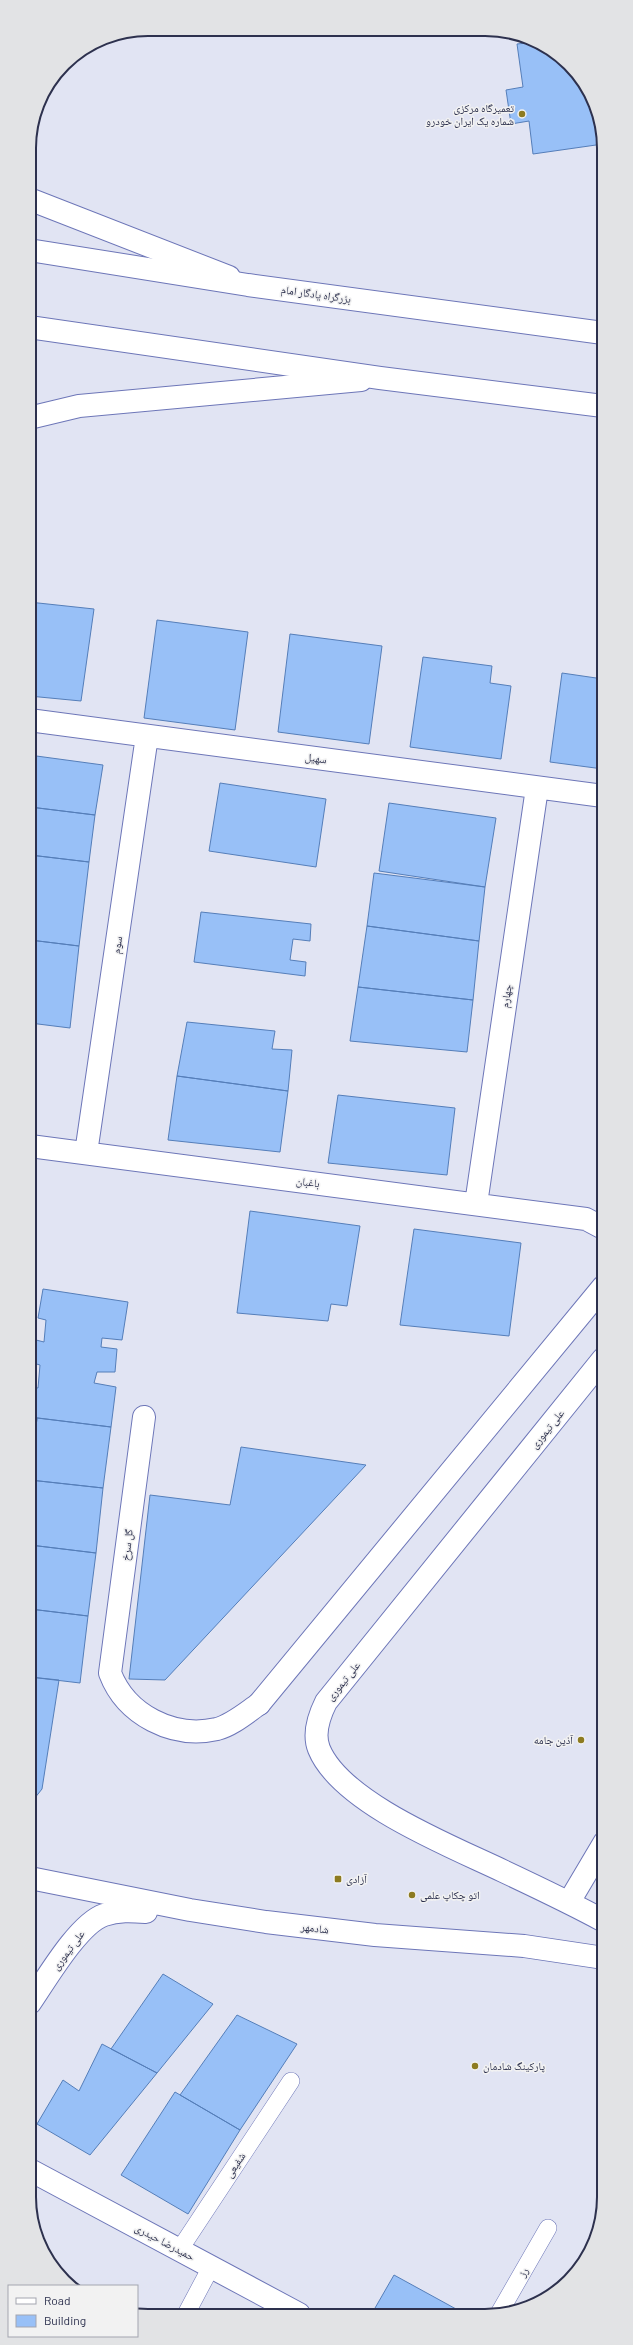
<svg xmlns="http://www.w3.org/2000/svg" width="633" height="2345" font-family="Barlow,'Noto Naskh Arabic',sans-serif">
<rect width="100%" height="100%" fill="#e1e4f3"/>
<path fill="#98c0f7" stroke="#557eb9" d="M536,42l8,3 30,24 18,27 11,36v12l-70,10 -4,-33 -18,3 -5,-34 17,-3 -6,-43z
M29,602l65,7 -13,92 -52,-5z
M157,620l91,12 -13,98 -91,-12z
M290,634l92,12 -13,98 -91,-12z
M423,657l69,9 -2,17 21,3 -10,73 -91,-12z
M562,673l41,6v90l-53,-7z
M29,755l74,10 -8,50 -65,-8z
M220,783l106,16 -10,68 -107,-16z
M389,803l107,15 -11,69 -106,-16z
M30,807l65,8 -6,47 -59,-7z
M30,855l59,7 -10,84 -49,-6z
M374,873l111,14 -6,54 -112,-15z
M201,912l110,12 -1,17 -17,-2 -3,21 16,2 -1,14 -111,-14z
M367,926l112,15 -6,59 -115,-13z
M30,940l49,6 -9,82 -40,-5z
M358,987l115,13 -6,52 -117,-11z
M187,1022l88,9 -3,18 20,1 -4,41 -111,-15z
M177,1076l111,15 -8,61 -112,-12z
M338,1095l117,13 -8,67 -119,-12z
M250,1211l110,15 -13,80 -16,-2 -3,17 -91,-8z
M414,1229l107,14 -12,93 -109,-11z
M43,1289l85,13 -6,38 -20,-2 -1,9 16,2 -2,23h-18l-3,11 22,4 -5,40 -81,-10v-30l8,1 2,-23 -7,-2 3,-23 8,2 2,-22 -8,-2z
M30,1417l7,1 -7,62z
M37,1418l74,9 -8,61 -73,-8z
M241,1447l125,18 -201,215 -36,-1 21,-184 80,10z
M30,1480l73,8 -7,65 -66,-8z
M30,1545l66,8 -8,63 -58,-7z
M30,1609l58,7 -8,67 -50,-6z
M30,1677l29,3 -17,109 -12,15z
M163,1974l50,30 -56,69 -46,-24z
M237,2015l60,29 -57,86 -60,-35z
M102,2044l55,29 -67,82 -53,-31 26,-44 16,11z
M175,2092l65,38 -52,84 -67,-39z
M394,2275l73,40h-96z"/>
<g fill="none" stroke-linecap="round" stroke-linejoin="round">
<defs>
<path id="service" d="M180,2249l111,-168
M186,2314l25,-47
M498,2315l50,-87"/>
<path id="minor" d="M29,720l574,76
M30,1146l556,73 17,9
M86,1153l61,-417
M476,1204l61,-416
M144,1417l-34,256c16,42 63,66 107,56 15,-4 29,-16 42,-25
M569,1902l35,-59
M30,2170l269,144"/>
<path id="secondary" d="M29,418l50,-12 282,-26
M603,1359l-277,343c-7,14 -13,32 -7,47 22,54 134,98 184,122 34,16 68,32 101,50
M259,1704l344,-417
M30,1878l160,32 76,12 109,13 149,11 80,12
M30,2003c16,-23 48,-79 74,-88 14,-5 28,-4 42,-3"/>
<path id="primary" d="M29,199l200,78"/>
<path id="trunk" d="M29,250l219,35 355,48
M29,327l351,51 223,28"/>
</defs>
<use href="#service" stroke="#6d76b8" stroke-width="18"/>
<use href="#minor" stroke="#6d76b8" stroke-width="24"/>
<use href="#secondary" stroke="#6d76b8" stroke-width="24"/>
<use href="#primary" stroke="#6d76b8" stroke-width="24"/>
<use href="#trunk" stroke="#6d76b8" stroke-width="24"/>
<use href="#service" stroke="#fff" stroke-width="17"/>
<use href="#minor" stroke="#fff" stroke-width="22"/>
<use href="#secondary" stroke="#fff" stroke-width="22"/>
<use href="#primary" stroke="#fff" stroke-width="22"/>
<use href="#trunk" stroke="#fff" stroke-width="22"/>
</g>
<g fill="#8d7b20" stroke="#f2f2f2" stroke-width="1.5">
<circle cx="522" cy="114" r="4"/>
<circle cx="581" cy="1740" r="4"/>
<rect x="334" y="1875" width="8" height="8" rx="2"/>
<circle cx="412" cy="1895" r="4"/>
<circle cx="475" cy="2066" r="4"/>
</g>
<g text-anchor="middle" stroke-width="3" stroke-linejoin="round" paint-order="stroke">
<g font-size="11" fill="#2d314e" stroke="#f2f2f2" text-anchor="start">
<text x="514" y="112" text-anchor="end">تعمیرگاه مرکزی<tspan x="514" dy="13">شماره یک ایران خودرو</tspan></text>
<text x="573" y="1744" text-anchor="end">آذین جامه</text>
<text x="346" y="1883">آزادی</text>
<text x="420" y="1899">اتو چکاپ علمی</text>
<text x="483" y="2070">پارکینگ شادمان</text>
</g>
<g font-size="11" fill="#2d314e" stroke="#f2f2f2">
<text transform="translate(316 294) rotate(8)" y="4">بزرگراه یادگار امام</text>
<text transform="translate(316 758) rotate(8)" y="4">سهیل</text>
<text transform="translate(117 945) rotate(-82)" y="4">سوم</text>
<text transform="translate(506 996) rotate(-82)" y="4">چهارم</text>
<text transform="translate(308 1182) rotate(7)" y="4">باغبان</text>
<text transform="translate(547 1429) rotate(-51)" y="4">علی تیموری</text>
<text transform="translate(127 1545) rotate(-83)" y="4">گل سرخ</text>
<text transform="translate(343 1681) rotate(-51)" y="4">علی تیموری</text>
<text transform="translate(315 1928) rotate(7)" y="4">شادمهر</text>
<text transform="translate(68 1950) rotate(-53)" y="4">علی تیموری</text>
<text transform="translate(235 2165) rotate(-57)" y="4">شفیعی</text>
<text transform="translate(165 2242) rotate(28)" y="4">حمیدرضا حیدری</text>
<text transform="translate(523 2272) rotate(-60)" y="4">رز</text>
</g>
</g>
<path d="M0 0H633V2345H0ZM148 36H485A112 112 0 0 1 597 148V2197A112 112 0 0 1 485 2309H148A112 112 0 0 1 36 2197V148A112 112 0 0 1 148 36Z" fill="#e2e3e5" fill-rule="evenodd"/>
<path fill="none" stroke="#2d314e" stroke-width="2" d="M148 36H485A112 112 0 0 1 597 148V2197A112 112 0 0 1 485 2309H148A112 112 0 0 1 36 2197V148A112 112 0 0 1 148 36Z"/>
<rect x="8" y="2285" width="130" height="52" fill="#f2f2f2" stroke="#a3a5b0"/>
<rect x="16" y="2298" width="20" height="6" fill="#ffffff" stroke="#a3a5b0"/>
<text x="44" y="2305" font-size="12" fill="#2d314e">Road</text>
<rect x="16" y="2315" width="20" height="12" fill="#98c0f7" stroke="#a3a5b0"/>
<text x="44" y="2325" font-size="12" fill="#2d314e">Building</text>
</svg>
